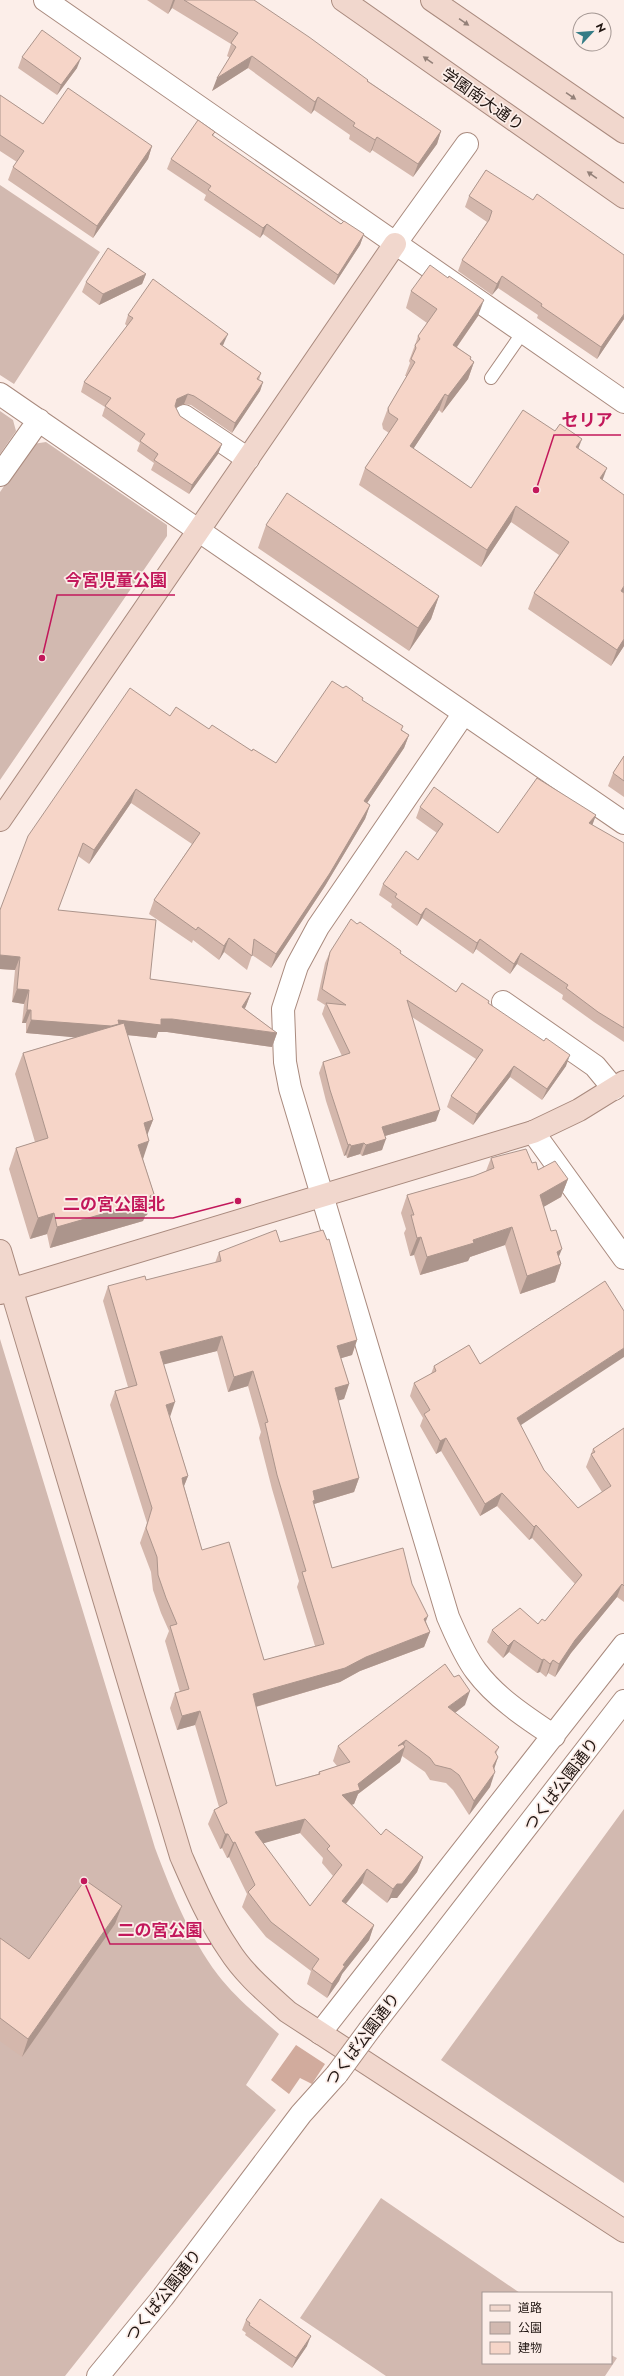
<svg xmlns="http://www.w3.org/2000/svg" width="624" height="2376" font-family="Jost,'Noto Sans JP',sans-serif">
<rect width="100%" height="100%" fill="#fceee9"/>
<path fill="#d2b9b0" d="M0,185l100,67 -86,132 -14,-9z
M0,411l13,9 3,11 -16,23z
M46,442l121,83v11l-167,244v-288l33,-48z
M0,1339l155,509c17,45 34,88 63,127 17,22 40,41 61,59l-33,51 30,25 -211,266h-65z
M624,1809v374l-183,-123z
M381,2198l139,95h-37v70h128v-8l6,3 -12,18h-219l-86,-58z"/>
<path fill="#d1ab9d" d="M296,2045l29,19 -13,20 -12,-6 -11,16 -18,-14z"/>
<g fill="none" stroke-linecap="round" stroke-linejoin="round">
<defs>
<path id="lane" d="M491,378l32,-46"/>
<path id="street" d="M45,0l579,402
M395,244l72,-100
M0,394l624,429
M184,416l64,43
M0,475l39,-55
M464,713l-146,214 -21,39 -14,43 2,53 5,26 158,529c8,18 16,38 28,54 20,27 51,47 78,65
M503,1002l92,64 19,23
M533,1132l91,126
M370,2029l254,-328
M320,2033l304,-388
M98,2376l65,-79 138,-183 36,-40"/>
<path id="secondary" d="M343,0l281,197
M432,0l192,132
M0,820l395,-576
M0,1251l181,605c14,32 28,65 48,94 15,24 38,43 59,62l336,219
M0,1293l533,-161 46,-22 45,-28"/>
</defs>
<use href="#lane" stroke="#a98a7e" stroke-width="14"/>
<use href="#street" stroke="#a98a7e" stroke-width="24"/>
<use href="#secondary" stroke="#a98a7e" stroke-width="24"/>
<use href="#lane" stroke="#fff" stroke-width="12"/>
<use href="#street" stroke="#fff" stroke-width="22"/>
<use href="#secondary" stroke="#f1d7cd" stroke-width="22"/>
<defs>
<path id="street-bridge" d="M337,2074l33,-45"/>
</defs>
<use href="#street-bridge" stroke="#a98a7e" stroke-width="24" stroke-linecap="butt"/>
<use href="#street-bridge" stroke="#fff" stroke-width="22"/>
</g>
<path fill="#d4b7ac" fill-rule="evenodd" d="M147,0h107l114,81 73,50 -4,13 -24,33 -41,-27 -2,3 -21,-14 1,-4 -36,-25 -3,4 -63,-46 -36,23 18,-33 -3,-2 4,-12 -59,-36 -4,6z
M22,57l55,11 -20,27 -39,-27z
M0,95l43,29 109,22 -4,13 -55,79 -85,-58 5,-13 4,-5 -17,-11z
M215,132l-2,4 128,88 23,10 -4,11 -26,40 -71,-51 -3,4 -56,-38 2,-5 -39,-26 4,-10z
M486,170l138,149 -27,40 -60,-41 1,-3 -40,-27 -6,7 -34,-24 4,-11 25,-38 -22,-15 4,-11z
M146,274l-4,10 -43,21 -17,-13 4,-10z
M411,291l67,25 -21,31 14,10 -1,3 4,2 -6,17 -26,34 -3,-3 -26,39 58,39 107,-39 25,31 21,166 -13,20 -83,-57 6,-16 25,-38 -48,-33 -30,45 -122,-82 6,-17 24,-35 -6,-4 -1,-5 6,-16 19,-32h-2l5,-13 -1,-2 6,-16 3,-9 9,-13 -21,-15z
M128,315l96,28 -1,3 38,27 -2,7 4,2 -3,9 -28,42 -41,-28 -7,-1 -8,4 4,8 42,28 -4,10 -29,40 -38,-24 3,-7 -17,-12 3,-8 -38,-27 3,-9 -24,-15 3,-10 43,-56 -2,-2z
M266,525l173,71 -8,23 -22,32 -151,-103z
M362,700l40,30 7,5 -5,13 -37,55 3,2 -5,14 -40,67 -54,82 -19,-13 -5,15 -23,-18 -5,8 -26,-20 -1,3 -43,-29 5,-14 38,-56 -61,-41 -42,61 -11,-8 -20,54 92,69 101,14 -5,13 -1,3 32,24 -5,14 -105,-15h-9l-2,6 -29,-3 26,85 -6,14 -4,25 11,35 -7,21 -2,1 -2,5 -93,27 -3,-14 -17,5 -21,-70 7,-21 19,-6 -20,-68 8,-21 52,-16 -49,-4v-10h-4l2,-19 -12,-2 3,-32 -15,-1v-59l170,-194 39,13 67,34z
M624,756v41l-16,-11 5,-13z
M420,807l78,26 98,-18 -4,10 32,18v199l-30,-20 -32,-23 1,-4 -46,-31 -7,10 -34,-25 -3,5 -51,-36 -5,8 -26,-19 1,-3 -13,-9 4,-11 35,-24 19,-27 -21,-15z
M330,952l70,2 56,38 33,9 -1,3 78,62 -24,34 -32,-23 -37,48 -26,-18 4,-11 25,-37 -64,-42 24,104 -51,15 -3,14 -20,6 -2,-2 -13,4 -1,-3 -2,1 -18,-55 -7,-28 4,-11 19,-6 -20,-42 3,-9 -8,-5 8,-37z
M491,1158l41,5 6,7 30,9 -7,18 -18,10 18,57 -6,18 -35,12 -15,-49 -35,12 -2,4 -48,14 -6,-20 -4,1 -6,-23 2,-4 -5,-16 6,-18 67,-19 12,-5z
M280,1242l77,98 -5,15 -11,3 8,26 -5,15 -6,1 21,78 -5,14 -40,12 18,64 80,16 18,48 -6,15 -64,24 -20,11 -84,25 20,79 42,-12 1,-2 18,-6 -4,-5 5,-15 127,-41 -10,8 44,34 -3,7 2,3 -4,12 -4,18 -21,28 -16,-25 -7,-7 -16,-3 -5,-8 -23,-16 -2,6 -42,32 -4,10 -3,1 30,30 42,22 -6,15 -20,26h-6l-4,5 -25,-20 -16,21 28,21 -5,15 -27,34 -3,7 -12,17 -20,-14 4,-13 -45,-34 -24,-30 5,-13 -18,-37 -2,1 -5,-10 -2,1 -12,-25 6,-14 5,-3 -24,-82 -18,5 -7,-22 5,-15 5,-1 -15,-51 4,-10 -8,-18 -8,-23 -2,-18 -11,-29 7,-20 -37,-118 5,-14 13,-4 -25,-86 5,-15 38,-6 69,-17 4,-11zM217,1351l11,41 20,-6 13,46 -2,6 13,51 27,92 -2,6 18,59 -51,14 -62,-110 -18,-64 4,-10 -18,-59 -7,-53zM300,1833l23,25 -1,5 11,13 -23,30 -47,-63z
M480,1364l40,61 24,45 34,38 24,-16 -16,-25 7,-18 31,-21v174l-7,-5 -46,56 -16,24 -7,-4 -2,4 -6,-5 -3,1 -28,-21 -6,6 -16,-16 5,-12 46,-6 7,-3 30,-37 -43,-46 -3,2 -32,-34 -17,10 -39,-65 -5,3 -16,-28 3,-8 -13,-22 4,-13 17,-9 3,-8z
M122,1906l-7,18 -93,133 -22,-16v-103l29,21z
M246,2320l61,26 -15,22 -47,-33 1,-2 -4,-3z"/>
<path fill="#ac958c" d="M173,0h2l-3,8 -4,6z
M252,56l-4,12 -36,23 5,-13z
M81,58l-4,10 -20,27 4,-10z
M318,97l-4,13 -3,4 4,-12z
M441,131l-4,13 -24,33 5,-13z
M377,137l-5,13 -2,3 5,-13z
M152,146l-4,13 -55,79 4,-12z
M267,224l-4,10 -3,4 3,-10z
M364,234l-4,11 -26,40 4,-10z
M146,274l-4,10 -43,21 4,-11z
M502,276l-4,12 -6,7 5,-11z
M484,300l-6,16 -31,45 6,-16z
M624,314v5l-27,40 4,-12z
M228,334l-4,9 -7,11 3,-10z
M471,357l-6,16 9,-11 -6,17 -26,34 6,-17z
M263,382l-3,9 -28,42 3,-10z
M188,394l-4,10 -10,5 3,-10z
M445,394l-6,16 -35,53 6,-17z
M582,439l-6,16v-8z
M222,444l-4,10 -29,40 3,-9z
M607,468l-6,16 -1,-6z
M516,506l-5,16 -30,45 6,-17z
M624,586v8l-3,-3z
M439,596l-8,23 -22,32 9,-23z
M624,639v7l-13,20 6,-16z
M409,735l-5,13 -45,67 5,-14z
M136,789l-5,14 -42,61 5,-14z
M370,805l-5,14 -40,67 -54,82 5,-14z
M596,815l-4,11 -3,-3z
M426,908l-4,10 -5,8 4,-11z
M229,938l-5,14 -5,8 5,-14z
M480,939l-4,10 -3,5 4,-11z
M521,953l-4,11 -7,10 4,-10z
M0,955l20,2 -5,13 -15,-1z
M17,989l12,1 -5,14 -12,-2z
M251,993l-5,13 -9,15 5,-14z
M27,1010h4l-5,13h-4z
M161,1019h11l105,14 -5,14 -105,-15h-9l-2,6 -39,-4 -2,7 -89,-8 5,-13h87z
M570,1055l-4,11 -24,34 5,-11z
M514,1066l-4,11 -37,48 4,-11z
M440,1110l-4,11 -58,17 4,-11z
M153,1120l-8,21 -1,-18z
M386,1139l-4,11 -20,6 4,-11z
M149,1141l-7,21 -4,-17z
M364,1143l-4,11 -13,4 4,-12z
M350,1144l-4,11 -2,1 4,-11z
M568,1179l-7,18 -28,16 7,-18z
M154,1194l-7,21 -2,1 -2,5 -93,27 7,-21z
M54,1213l-7,21 -17,5 8,-21z
M512,1227l-7,18 -35,12 -2,4 -48,14 7,-18 46,-17z
M421,1237l-7,18 -4,1 7,-18z
M562,1249l-7,17 6,-2 -6,18 -35,12 7,-18 30,-24z
M222,1336l-5,15 -63,16 6,-15z
M357,1340l-5,15 -20,6 5,-15z
M624,1348v9l-112,74 5,-13z
M253,1371l-5,15 -20,6 6,-15z
M349,1384l-5,15 -14,4 5,-15z
M175,1402l-5,15 -4,-12z
M446,1438l-5,13 -5,3 4,-13z
M188,1476l-6,15v-13z
M359,1478l-5,14 -40,12 -1,-13z
M502,1493l-5,13 -17,10 5,-12z
M536,1525l-4,13 -3,2 5,-13z
M622,1584l-5,13 -46,56 -16,24 4,-13 16,-24z
M428,1616l-6,15 2,-12z
M430,1632l-6,15 -64,24 -20,11 -92,27 5,-15 113,-37z
M514,1640l-5,12 -6,6 5,-12z
M544,1659l-4,13 -3,1 5,-13z
M553,1660l-5,13 -2,4 4,-13z
M470,1691l-5,14 -22,17 5,-15z
M200,1711l-5,14 -18,5 5,-14z
M406,1740l-4,9 3,-2 -5,15 -42,32 -4,10 -18,6 6,-15 16,-11 40,-38z
M498,1757l-5,15v-6z
M495,1772l-5,15 -21,28 5,-14z
M305,1819l-5,14 -50,14 5,-15z
M225,1834h3l-6,14 -2,1z
M235,1842l-6,15 -2,1 6,-15z
M423,1857l-6,15 -20,26h-6l-4,5 6,-14 4,-5z
M367,1869l-5,14 -26,33 6,-15z
M122,1906l-7,18 -93,133 6,-18z
M374,1925l-5,15 -27,34 -3,7 -12,17 5,-14 11,-19z
M311,2336l-4,10 -15,22 4,-10z"/>
<path fill="#f6d5c8" stroke="#ac958c" fill-rule="evenodd" d="M184,0h70l55,37 59,43 -1,1 74,50 -23,33 -41,-27 -2,3 -22,-14 2,-3 -37,-26 -3,5 -63,-46 -35,22 19,-31 -5,-4 7,-10z
M42,30l39,28 -20,27 -39,-28z
M68,88l84,58 -55,80 -84,-59 11,-16 -24,-16v-40l43,29z
M198,120l17,12 -3,3 129,89 3,-3 20,13 -26,41 -71,-51 -4,4 -55,-38 3,-4 -40,-27z
M486,170l47,30 4,-6 87,61v59l-23,33 -60,-41 1,-2 -40,-28 -5,8 -35,-24 27,-40 3,-9 -23,-15z
M108,248l38,26 -43,20 -17,-12z
M430,265l18,13 1,-2 35,24 -31,45 18,12 -1,2 4,3 -26,34 -3,-2 -35,52 61,42 52,-78 32,21 5,-7 22,15 -6,8 31,21 -7,10 24,17v91l-3,5 3,2v46l-7,11 -83,-57 35,-51 -53,-36 -29,44 -122,-82 33,-49 -9,-6 -1,-5 27,-46 -4,-3 5,-11 -1,-3 5,-6 -2,-3 19,-27 -26,-18z
M153,279l75,55 -8,10 41,29 -4,6 6,3 -28,41 -41,-27 -6,-2 -11,5 -2,7 5,10 42,28 -30,41 -38,-25 4,-6 -18,-13 5,-7 -40,-28 6,-8 -27,-16 49,-64 -5,-3z
M287,493l152,103 -21,32 -152,-103z
M332,681l11,7 3,-2 17,12 -1,2 41,26 -2,4 8,5 -45,66 6,4 -40,68 -54,81 -22,-15 -2,17 -23,-18 -5,8 -26,-19 -2,3 -42,-30 46,-67 -64,-44 -42,61 -11,-7 -25,67 98,10 -6,59 101,14 -9,14 35,26 -105,-14h-11v6l-43,-5 1,4 -8,2 -80,-6v-10h-4l2,-20 -12,-1 3,-32 -20,-2v-45l28,-74 102,-148 40,28 6,-9 33,22 3,-4 40,26 1,-2 23,14z
M624,756v25l-11,-8z
M537,778l59,37 -7,8 35,20v185l-26,-16 -32,-24 2,-3 -47,-32 -7,11 -34,-25 -3,4 -51,-35 -5,7 -26,-18 2,-3 -14,-10 23,-33 12,9 25,-36 -23,-17 14,-20 64,46z
M351,919l6,5 3,-2 41,29 -1,2 56,39 6,-9 27,18 -1,2 56,38 2,-3 24,17 -23,34 -33,-23 -37,48 -26,-18 32,-46 -76,-50 33,110 -58,17 4,12 -20,6 -2,-2 -13,3 -1,-2 -2,1 -18,-55 -7,-28 27,-9 -24,-50 20,2 -24,-16 8,-37z
M124,1023l29,97 -9,3 5,18 -11,4 16,49 -4,2 1,4 -94,27 -3,-14 -16,5 -22,-70 32,-10 -25,-85z
M526,1149l6,14 4,-1 2,8 17,-9 13,18 -28,16 11,36 5,-1 6,19 -5,3 4,12 -34,12 -15,-49 -39,13 1,3 -47,14 -6,-20 -4,1 -6,-23h3l-7,-20 67,-19 20,-8 -3,-10z
M276,1230l4,12 43,-12 4,10 2,-1 28,101 -20,6 12,38 -14,4 24,90 -46,13 2,9 -2,1 19,67 71,-20 9,36 16,32 -4,3 6,13 -64,25 -21,11 -92,26 23,92 44,-12 -1,-2 31,-10 -12,-16 107,-82 9,13 5,-2 11,16 -22,16 51,40 -4,5 3,5 -5,9 2,6 -21,29 -15,-26 -8,-6 -16,-4 -5,-7 -24,-18 -8,6 5,-2 2,3 -47,37 2,6 -18,5 39,40 5,-6 37,28 -21,27h-5l-4,5 -26,-20 -25,32 32,24 -31,40 2,1 -13,18 -20,-15 7,-10 -48,-37 -23,-30 7,-7 -20,-43 -2,1 -5,-9h-3l-11,-24 13,-7 -27,-92 -18,5 -7,-23 14,-4 -19,-63 7,-2 -11,-26 -8,-23 -1,-18 -11,-29 6,-20 -37,-117 22,-6 -29,-99 37,-10 1,4 75,-19 -2,-9zM222,1336l12,41 19,-6 15,51 -3,1 12,52 29,96 -4,1 22,72 -60,16 -35,-118 -27,8 -19,-66 -1,-6 6,-2 -22,-71 9,-3 -15,-50zM305,1819l25,27 -3,3 15,16 -32,41 -55,-74z
M605,1281l19,30v37l-107,70 27,52 34,38 33,-22 -20,-32 4,-2 -2,-3 31,-21v158l-2,-2 -47,56 -16,24 -6,-4 -3,4 -6,-5 -2,1 -28,-20 -6,6 -16,-16 28,-22 18,16 4,-5 3,2 37,-46 -46,-50 -2,2 -32,-34 -17,11 -39,-66 -6,3 -16,-27 6,-4 -16,-27 22,-12 -2,-5 35,-21 11,19z
M85,1880l37,26 -94,133 -28,-21v-80l29,21z
M260,2299l51,37 -15,22 -47,-33 1,-2 -4,-3z"/>
<defs><path id="oneway-solid" d="M-6-.8H1V-3.2L6.5 0L1 3.2V.8H-6Z"/></defs>
<g fill="#938078">
<use href="#oneway-solid" transform="translate(464 22) rotate(34)"/>
<use href="#oneway-solid" transform="translate(428 60) rotate(-145)"/>
<use href="#oneway-solid" transform="translate(571 96) rotate(34)"/>
<use href="#oneway-solid" transform="translate(592 175) rotate(-145)"/>
</g>
<g text-anchor="middle" stroke-width="3.5" stroke-linejoin="round" paint-order="stroke">
<g font-size="16" fill="#201511" stroke="#fceee9">
<text transform="translate(483 99) rotate(35)" y="6">学園南大通り</text>
<text transform="translate(561 1784) rotate(-53)" y="6">つくば公園通り</text>
<text transform="translate(362 2039) rotate(-53)" y="6">つくば公園通り</text>
<text transform="translate(163 2295) rotate(-52)" y="6">つくば公園通り</text>
</g>
</g>
<path fill="none" stroke="#c2185b" stroke-width="1.5" d="M536 490L554 435H621M42 658L57 595H175M238 1201L173 1218H55M84 1881L110 1944H211"/>
<g fill="#c2185b" stroke="#fceee9" stroke-width="1.5">
<circle cx="536" cy="490" r="4"/>
<circle cx="42" cy="658" r="4"/>
<circle cx="238" cy="1201" r="4"/>
<circle cx="84" cy="1881" r="4"/>
</g>
<g font-size="17" text-anchor="middle" font-weight="bold" fill="#c2185b" stroke="#fceee9" stroke-width="3.5" stroke-linejoin="round" paint-order="stroke">
<text x="587" y="426">セリア</text>
<text x="116" y="586">今宮児童公園</text>
<text x="114" y="1210">二の宮公園北</text>
<text x="160" y="1936">二の宮公園</text>
</g>
<rect x="482" y="2292" width="130" height="72" fill="#fceee9" stroke="#a49793"/>
<rect x="490" y="2305" width="20" height="6" fill="#f1d7cd" stroke="#a49793"/>
<text x="518" y="2312" font-size="12" fill="#201511">道路</text>
<rect x="490" y="2322" width="20" height="12" fill="#d2b9b0" stroke="#a49793"/>
<text x="518" y="2332" font-size="12" fill="#201511">公園</text>
<rect x="490" y="2342" width="20" height="12" fill="#f6d5c8" stroke="#a49793"/>
<text x="518" y="2352" font-size="12" fill="#201511">建物</text>
<g transform="translate(592 32) rotate(64)"><circle r="19" fill="#fceee9" stroke="#a49793"/>
<path d="M0-3L7 15L0 10L-7 15Z" fill="#347c86"/>
<text y="-6" font-size="11" font-weight="bold" text-anchor="middle" fill="#201511">N</text>
</g>
</svg>
